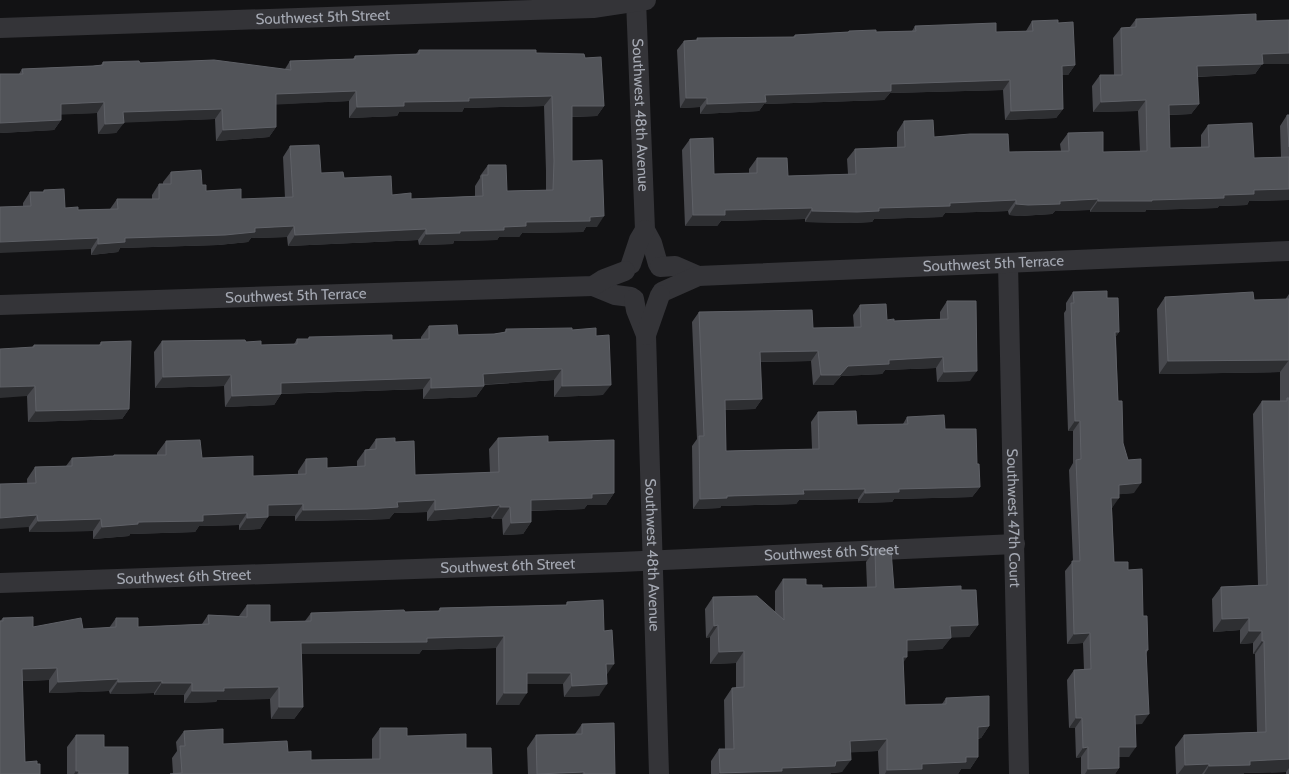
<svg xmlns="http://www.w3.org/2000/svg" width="1289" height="774" font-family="Cabin,sans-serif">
<rect width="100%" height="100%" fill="#121214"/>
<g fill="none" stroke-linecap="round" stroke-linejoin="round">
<g stroke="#343438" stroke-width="20">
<path id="s1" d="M636,0l9,230 7,13 6,21"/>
<path id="s2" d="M0,28l593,-20 53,-8"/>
<path id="s3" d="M1008,263l11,511"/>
<path d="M631,264l8,-24 6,-10"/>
<path d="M660,267l15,-1 23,10"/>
<path d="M593,286l22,9 16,2"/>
<path id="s4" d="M662,292l36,-16 591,-25"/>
<path id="s5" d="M634,299l2,11 10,25 13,439"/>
<path id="s6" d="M0,305l593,-19 11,-7 21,-8"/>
<path d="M646,335l14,-40"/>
<path id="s7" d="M0,583l620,-21 395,-18"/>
</g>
</g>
<path fill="#48494e" d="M1136,19l120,2 6,43 -7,10 -58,3 2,27 -8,10 -22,1 1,33 31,-1v-12l7,-10 46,33 27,-1 -1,-31 7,-11h2v85l-40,1 -2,4 -28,1 -2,2 -71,2 -1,2h-55v-2l-35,1 -3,3 -32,2 -11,-1 -1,-4 -63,2 -3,4 -68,2 -2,3 -22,1 -45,-1v-3l-84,2 -4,5h-32l-3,-76 8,-11 24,35 35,-1v-4l8,-11 31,18 60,-2 -1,-15 8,-10 42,-2v-15l7,-11 30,16 75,15 52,-1 -1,-7 8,-11 35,19 37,-1 -2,-40 -45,1 -1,-26 8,-11h14l-1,-37 8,-10 9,-1z
M1032,21l26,2 17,42 -7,10h-6l1,34 -7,9 -51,2 -2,-30 -113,3 -6,7 -120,4 -5,7 -59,3v-7l-20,1 -3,-58 7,-9 12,-1 1,-2 96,-1 2,-2 53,-3 1,-1 27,1 36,-1 3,-5 81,6 30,-1z
M419,50l117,3 49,5 19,48 -7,10 -25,1v44l25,66h-11l-3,5 -61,1 -3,4h-20l-2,3 -43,1 -1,3 -34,1 -1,-5 -130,6 -1,-9 -36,1 -3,4 -30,3 -98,3 -2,4 -27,3v-6l-68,-43v-3l7,-11h13l1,-2 21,18 13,2 32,-1 7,-10h35v-4l7,-11h4v-2l8,-10 31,13 4,6 35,8 44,-1 -2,-41 7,-11 31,27 23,5 48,17 19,4 64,-3v-10l5,-8v-2l8,-11 19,26 39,-1v-19l-2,-65 -80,2 -2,4h-63l-2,4 -48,2v-17l-73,3v23l-7,10 -53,4 -1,-22 -91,3 -8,11 -18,1 -1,-21 -36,1v6l-7,10 -54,3v-59h19l3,-5 71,-3 8,-1 2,-3 182,7 5,-8 63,-2 2,-3 61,-2z
M1073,292l34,6 12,34 -3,4 2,65 5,42 11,50 -15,1 -7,14 2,54 14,8 15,46 5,34 -2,4 -4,70h-7l-6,33h-10v11l-4,6h-34v-17l-5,1 -1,-30h-6l-2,-48 7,-10h10l-1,-27 -16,1 -2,-73 8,-10 -4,-91 4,-7v-32h-5l-4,-118 2,-3v-7z
M1289,294v480h-3v-2l-42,1v1h-68l-1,-27 9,-12 73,-3 -2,-78h-2v-11l-13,1v-14l-27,2 -1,-33 9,-12 37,-2 -5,-171 9,-13h18v-29l-121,2 -2,-65 8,-12 89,3h31z
M947,301l23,80 -33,1 -1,-14 -51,2 -3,4 -41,2 -8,9h-20l-2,-24 -51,1 2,37 -7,10 -30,1 1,41 86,-2 -1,-27 7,-10 39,13 46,-1 4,-7 38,12 32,35 3,23 -8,10 -78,2 -2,3 -34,1v-4l-59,1 -3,4 -75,2 -1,2 -27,1 -1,-63 5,-7 -5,-117 7,-10 114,16 41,-1 -1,-12 7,-10 27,15 7,1 46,-2v-7z
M429,326l29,9 36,-1 10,-1 2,-4 66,1 24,6 7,59 -49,2v-17l-70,5v1l-8,11 -53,2v-10l-142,5 -7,11 -49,2 -1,-21 -69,2 -1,-36 8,-11 84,1 15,3 33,-1 3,-5h11l1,-2 83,3 29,-1v-2z
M101,342l28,67 -7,10 -94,3 -1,-26 5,-49 2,-2h65z
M498,438l50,4 66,51 -8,12h-19l-3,4 -53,2v11l-8,12 -20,1 -1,-16h-10l-1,-2 -64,4v-9l-33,1 -5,6 -30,1 -64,1v-5h-27l-8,13 -21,1v-5l-40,1 -4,6 -65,2 -1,2 -36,3v-8l-64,1 -2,-53 8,-12 31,-1 6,-8 41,-2 1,-1h43v-2l9,-12 36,17 51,18 45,-1v-4l8,-12 21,9 30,-2v-5l8,-11 4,-1 7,-10 19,3 20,33 75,-2 -1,-24z
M875,550l19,39 67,1 17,35 -9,12h-18l-9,12 -35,2 -4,11 2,43 37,-1 4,-6 43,28 -8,12 -3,1v18l-8,12h-9l-3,5h-79l-1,-23 -28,1 -8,20 -11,1 -1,1h-119v-13l8,-12h6l-1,-49 8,-12h4v-25l-26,1v-27l-4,1 -1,-29 8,-12 62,15v-21l8,-12 39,9 45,-1 -1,-25z
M567,602l40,72 -8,22 -35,1 -1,-13h-36l-8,21h-23v-57l-74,2 -3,4h-117l1,53 -9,12h-23l-1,-20 -53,1 -1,2 -32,1v-8h-30v-2l-44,1 -1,-3 -60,2v-13l-27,1 3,81 12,2 -37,10v-153l3,-3 30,9 50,2 26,-1 7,-10 22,9 64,-3 6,-9 31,1 8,-11 23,17 35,-1 6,-8 94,-1 33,-1 2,-3 126,-3z
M582,724l33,50h-87l-1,-26 9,-13 39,-1z
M380,728l27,8 59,12 26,26h-319l-1,-16 5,-7 -1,-9 8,-11 39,13 65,8 23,8 61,-1v-20z
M76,735l28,12 24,27h-61v-27z"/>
<path fill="#2e2f32" d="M1289,53v11h-27l-7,10 -66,3 8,-11 65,-12z
M1075,65l-7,10h-13l7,-9z
M1010,80l-7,10 -113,3 -6,7 -120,4 -5,7 -59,3 7,-10 58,-9 126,-11z
M356,91l-7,10 -81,4 8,-11z
M552,96l-8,10 -80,2 -2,4h-63l-2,4 -48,2 8,-11 47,-5 65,-4z
M686,98h21l-7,9 -20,1z
M1146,100l-8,11 -45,1 8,-10z
M104,102l-7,11 -44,2 8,-11z
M1199,104l-8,10 -29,1 7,-10z
M572,106h32l-7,10 -33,1z
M222,109l-7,10 -99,4 7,-11z
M1063,109l-7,9 -51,2 6,-9z
M61,120l-7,10 -54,3v-10z
M124,123l-8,10 -18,1 7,-10z
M276,127l-7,10 -53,4 7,-11z
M1289,189v11l-40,1 -2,4 -28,1 -2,2 -71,2 -1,2h-55l8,-11 54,-1 72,-5 30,-5z
M1098,199l-8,11 -35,1 -3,3 -32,2 -11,-1 7,-11 44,-3z
M1016,200l-8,11 -63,2 -3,4 -68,2 -2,3 -22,1 -45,-1 7,-11 67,-3 71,-5z
M812,208l-7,11 -84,2 -4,5h-32l8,-11 32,-5z
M604,216l-7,11h-11l-3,5 -61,1 -3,4h-20l-2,3 -43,1 -1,3 -34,1 7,-11 78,-7 22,-5 64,-5z
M294,226l-7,11 -36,1 -3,4 -30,3 -98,3 -2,4 -27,3 7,-11 27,-6 130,-10z
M426,229l-8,11 -130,6 7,-11z
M98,238l-7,11 -91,4v-11z
M1115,332h4l-7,10z
M818,351l-7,10 -58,1 7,-10z
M943,357l-7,11 -51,2 -3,4 -41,2 -8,9h-20l8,-10 27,-9 41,-6z
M1289,360l-9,12 -121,2 9,-13z
M562,369l-8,11 -78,5 7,-11z
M977,371l-7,10 -33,1 7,-10z
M231,375l-7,11 -69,2 8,-11z
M431,378l-8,11 -150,5 8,-11z
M611,385l-8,10 -49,2 8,-11z
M35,386l-8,10 -27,2v-11z
M484,386l-8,11 -53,2 8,-11z
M281,394l-7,11 -49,2 7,-11z
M762,399l-7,10 -37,1 7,-10z
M129,409l-7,10 -94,3 8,-11z
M1075,421h5l-7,10h-5z
M1141,483l-7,10 -22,2 7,-10z
M980,487l-8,10 -78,2 -2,3 -34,1 7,-10 34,-4z
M865,489l-7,10 -59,1 -3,4 -75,2 -1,2 -27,1 7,-10 103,-9z
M614,493l-8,12h-19l-3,4 -62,2 9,-11 61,-6z
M1111,498h8l-7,10h-8z
M435,500l-8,12 -33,1 -5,6 -94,2 8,-11 94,-8z
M303,504l-8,12h-35l8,-11z
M500,505l-9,12 -64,4 8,-11z
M500,507h10l-8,12h-10z
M247,513l-8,12 -40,1 -4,6 -65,2 -1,2 -36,3 9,-12 101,-12z
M37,515l-8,12 -29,2v-11z
M268,517l-8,12 -21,1 8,-12z
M101,519l-8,12 -64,1 9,-11z
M531,522l-8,12 -20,1 8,-12z
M1249,618l-9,12 -27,2 9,-13z
M718,625l-8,12 -4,1 8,-12z
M978,625l-9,12 -27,1 8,-12z
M1249,631h13l-9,12 -13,1z
M1090,633l-7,10 -16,1 7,-10z
M504,636l-8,12 -74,2 -3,4h-126l8,-11z
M951,638l-9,11 -44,3 9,-12z
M1262,641h2l-9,13h-2z
M744,651l-8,12 -26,1 9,-12z
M903,657h4l-8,12z
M606,664h8l-8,12z
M57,668l-8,12 -35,1 8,-12z
M527,673h44l-8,11h-44z
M118,679l-9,12 -60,2 9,-11z
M162,681l-8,12 -44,1 8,-12z
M162,683h30l-8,12h-30z
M607,684l-8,12 -35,1 8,-11z
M279,687l-9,12 -53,1 -1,2 -32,1 8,-12 32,-3z
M504,693h23l-8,12h-23z
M279,707h24l-9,12h-23z
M1149,714l-7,10 -14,1 7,-10z
M1076,718h6l-7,10h-6z
M989,726l-8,12 -12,1 9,-12z
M887,739l-9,12 -36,2 8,-12z
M1088,747l-7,10 -5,1 7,-10z
M1119,747h17l-7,10h-17z
M966,757h12l-8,12h-9l-3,5h-73l2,-4 35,-6z
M1289,759v9l-3,4 -42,1v1h-40l5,-8 41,-5z
M851,760l-9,12 -11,1 -1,1h-111l1,-1 62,-5 54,-7z
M1209,764l-7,10h-24l7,-9z
M1119,768l-4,6h-30l3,-5z
M76,771h3l-2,3h-3z
M584,772l-2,2h-45z"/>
<path fill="#525459" stroke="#5f6167" d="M1256,14v7l33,-1v33l-27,1 1,10 -66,2 2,38 -30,1 1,43 39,-1 -1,-22 44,-2 2,35 35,-1v32l-35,1v4l-30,1v3l-72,2v1h-54v-2l-38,2v3l-32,1 -12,-1v-4l-66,3v3l-71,2v3l-22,1 -45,-1v-3l-87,2v5h-32l-3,-76 23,-1 1,36 43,-1v-15h30l1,18 68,-2 -1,-25 50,-2 -1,-26 29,-1 1,17 36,-3h38l1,18 60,-1 -1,-18 35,-1v20l44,-1 -1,-51 -45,2 -1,-27h22l-1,-47 15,-1v-8z
M1058,20v3l15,-1 2,43 -13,1 1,43 -52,2 -1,-31 -119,4v7l-126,4 1,7 -59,2v-6h-21l-2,-57 14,-1 -1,-2 98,-1v-2l54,-3v-1l27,-1v2l40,-1 -1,-5 81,-3v9l37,-1 -1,-10z
M419,50h117v3l48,1 1,4 16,-1 3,49h-32v55l30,-1 2,56 -14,1v4l-64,1v4l-22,1v3l-44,1v2l-34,1v-5l-131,6 -1,-9 -39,2v4l-30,3 -100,3v4l-27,2v-6l-98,4v-35l31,-1 -1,-14h14v-2l20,-1 1,19 13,-1v3l40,-1 -1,-10h42v-15h12v-12l30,-2 1,15h4v6l35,-2v10l52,-2 -3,-51 29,-1 2,28 22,-1 1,6 47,-2 1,19 19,-2v6l72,-3 -1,-21h6v-10h18l1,26 46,-1 1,-29 -2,-65 -83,2v3l-65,1v4l-47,1 -1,-16 -80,3v33l-53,3 -1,-21 -99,3 1,11 -19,1 -1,-22 -43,2v16l-61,3v-49h23l-1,-5 71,-3 10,-1v-3l36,-1 1,2 74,-3 77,10 -1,-9 65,-2v-3l64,-2z
M1287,115h2v32z
M1107,291v7h11l1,34h-4l3,69h4l1,42 5,17 13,-1v24l-22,2v13h-8l3,64h14v8l14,-1 1,47h4l1,34h-2l3,64 -14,1 1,32h-17v21l-31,1v-22l-5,1 -1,-30h-6l-2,-48 17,-1 -1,-36 -16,1 -2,-73h8l-4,-101 5,-1 -1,-38h-5l-4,-118h3l-1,-11z
M1253,292l1,8 35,-1v61l-121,1 -3,-64z
M947,301h29l1,70 -33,1 -1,-15 -54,3v4l-41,2 -8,9h-19l-3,-24 -58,1 2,47 -37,1 1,51 93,-2 -1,-37 38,-1 1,14 51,-1 -1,-7 37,-2 1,14h31l1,35h2l1,23 -81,2v3l-34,1v-4l-62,1 1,4 -77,2v2l-27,1 -1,-63h5l-5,-124 113,-2 1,18 48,-1 -1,-22 26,-1 1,16 7,-1v2l54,-2z
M457,325l1,10 36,-1 12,-2v-3l66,-1v2l24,-2v8l13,-1 2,50 -49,1v-17l-79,5 1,12 -53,2v-10l-150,5v11l-49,2 -1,-21 -68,2 -1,-36 83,-1 1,2 15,-1v4l36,-1v-5h12v-2l83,-2v5l37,-1v-13z
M131,341l-2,68 -93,2 -1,-25 -35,1v-38l34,-2v-2h67v-3z
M1287,398h2v361l-39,2v4l-41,1v-2l-24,1 -1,-30 82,-3 -2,-91h-2v-10h-13v-13l-27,1 -1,-32 46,-2 -5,-184h25z
M548,436v6l66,-2v53l-22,1v4l-61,2v22l-20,1 -1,-16h-10v-2l-65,5v-10l-38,2 1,5 -31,2 -64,1v-6l-35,1v12l-21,1v-5l-44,2v6l-65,1v2l-36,3 -1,-8 -63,2 -1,-6 -37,3v-34l36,-1 -1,-16 37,-1v-8l42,-2v-1h52v-14l34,-1 2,18 51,-2v20l53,-2v-15l21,-1v10l38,-2v-16l11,-1v-10l19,-1v4l19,-1 1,34 84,-3 -1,-34z
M875,550h16l3,39 67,-3v4h15l2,35 -28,1 1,12 -44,2v17h-4l2,48 41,-1v-6l43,-2v30l-11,1v30h-12v5l-44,2v5l-35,1v-31l-37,2 1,19 -15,1 -1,5 -53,2v3l-62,2 -1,-24h15l-2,-61 12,-1v-36l-25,1 -1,-27 -4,1 -1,-29 44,-1 27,24 -1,-41h23v6h16v3l54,-1z
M603,600l1,31 8,-1 2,34h-8l1,20 -35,2 -1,-13h-44v20h-23v-57l-77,2v4l-126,1 2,64h-24v-20l-55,1v3h-32v-8h-30v-2l-44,1v-3l-60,3 -1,-14 -35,1 3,93 12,-1v3h3v10h-40v-153h3v-3l30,-1v10l48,-9 2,11 33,-2v-9h22v9l71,-3 -1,-9 39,2v-12h23v17l41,-1v-8l93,-3 1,2 35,-1v-3l127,-3v-3z
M614,723l1,51h-31v-2l-47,2 -1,-39 46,-1v-10z
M380,728h27v8l59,-2v14h25l1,26h-322l12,-1 -2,-27h5l-1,-15 39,-2v15l64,-3 1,11 23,-1v9l69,-1z
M76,735h28v12h24v27h-49v-3h-3z"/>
<g text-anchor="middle" stroke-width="3" stroke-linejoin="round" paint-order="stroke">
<g font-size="15" fill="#a5a9b3" stroke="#0d0d0e">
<text dy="5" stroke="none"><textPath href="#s2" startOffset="323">Southwest 5th Street</textPath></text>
<text dy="5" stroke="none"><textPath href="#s1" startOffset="115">Southwest 48th Avenue</textPath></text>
<text dy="5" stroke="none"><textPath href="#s4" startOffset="335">Southwest 5th Terrace</textPath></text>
<text dy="5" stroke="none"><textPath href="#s6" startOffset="296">Southwest 5th Terrace</textPath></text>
<text dy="5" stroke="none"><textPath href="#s3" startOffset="255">Southwest 47th Court</textPath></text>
<text dy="5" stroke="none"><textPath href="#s7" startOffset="832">Southwest 6th Street</textPath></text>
<text dy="5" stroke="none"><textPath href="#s5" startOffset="258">Southwest 48th Avenue</textPath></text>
<text dy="5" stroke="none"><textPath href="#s7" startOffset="508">Southwest 6th Street</textPath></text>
<text dy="5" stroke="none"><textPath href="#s7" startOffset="184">Southwest 6th Street</textPath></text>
</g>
</g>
</svg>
